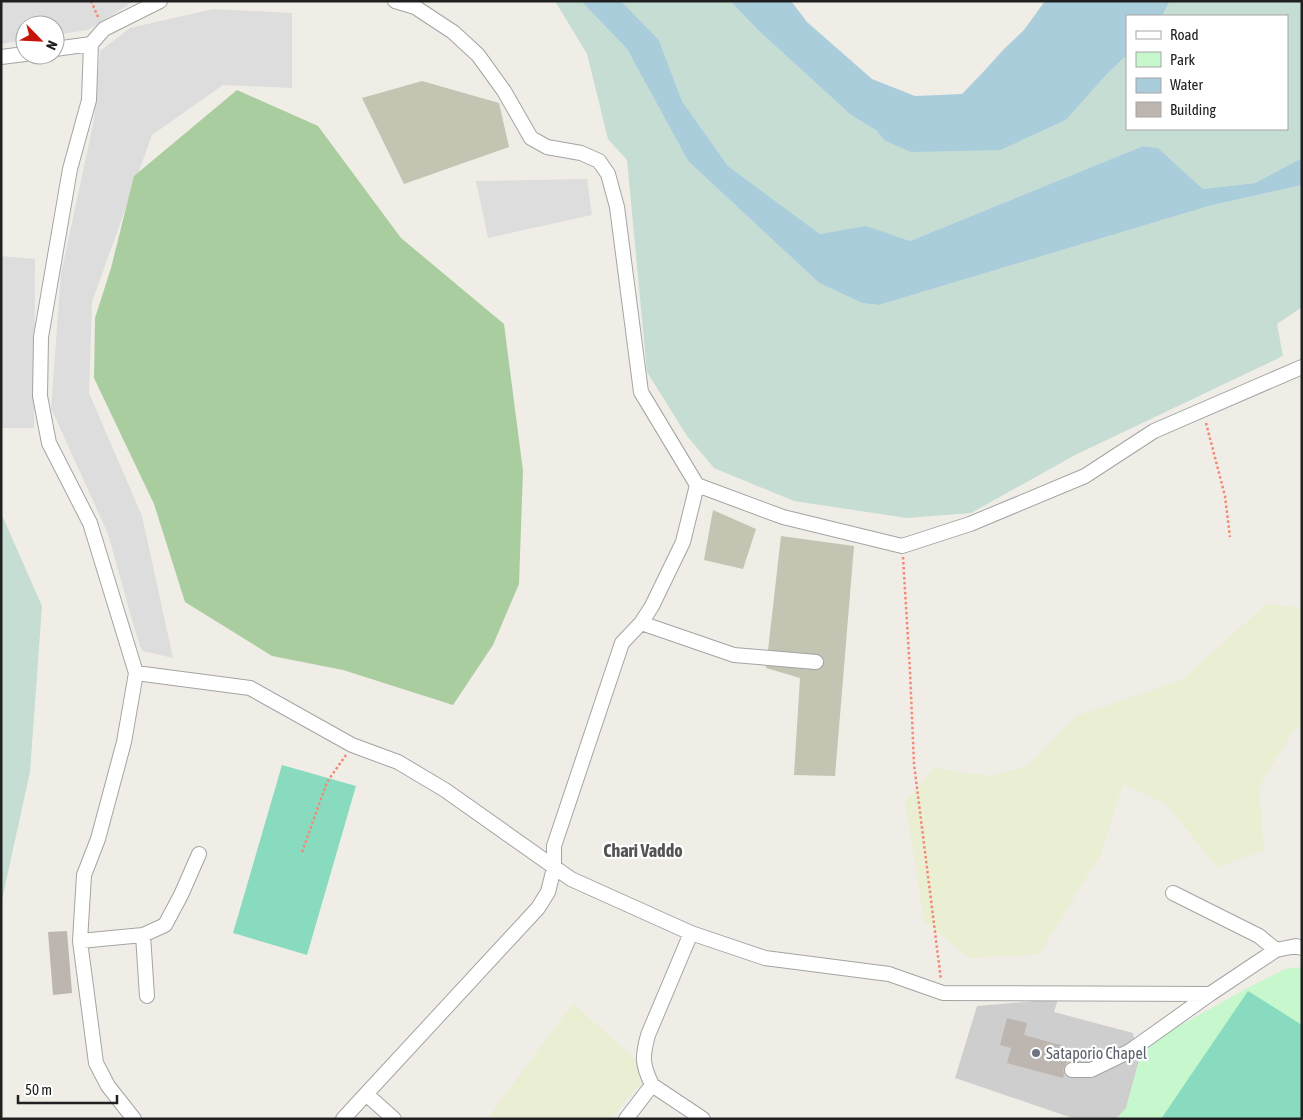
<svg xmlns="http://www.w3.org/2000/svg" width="1303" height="1120" font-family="'Asap Condensed',sans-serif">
<rect width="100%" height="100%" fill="#f0ede7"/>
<path fill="#dedddd" d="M1,1h133l-46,29 -33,5v-10h-30v15l-24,4z
M213,9l79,4v75l-69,-3 -71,50 -60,167 -3,91 53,123 31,142 -31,-7 -8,-24 -26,-93 -57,-126 10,-134 33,-154 6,-69 30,-23z
M587,179l5,36 -104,23 -12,-57z
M1,256l34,3 -1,169h-33z"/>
<path fill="#cecece" d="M1058,999l-4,13 79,21 3,17 4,7 -14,52 -10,10h-41l-120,-41 22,-72z"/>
<path fill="#c3c4b2" d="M422,81l77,22 10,44 -105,37 -42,-86z
M713,510l43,19 -13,40 -39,-9z
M781,536l73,10 -19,230 -41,-1 6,-97 -34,-10z"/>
<path fill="#eaeed3" d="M1266,604l36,4v122l-7,-2 -36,59 5,63 -47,17 -51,-63 -43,-20 -22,70 -62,100 -70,4 -45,-37 -19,-119 28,-34 57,8 38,-10 48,-50 106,-36z
M573,1003l76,69 -38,47h-124z"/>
<path fill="#a9cd9e" d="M237,90l81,36 83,112 103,86 19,147 -4,113 -26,61 -40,60 -110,-35 -71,-14 -87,-54 -31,-98 -60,-126 1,-60 16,-50 23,-92z"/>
<path fill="#c5ddd3" d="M555,1h26l46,48 61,112 131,122 43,20 17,2 330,-99 93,-21v122l-25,17 6,32 -208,99 -104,58 -64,5 -113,-17 -80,-33 -27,-32 -40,-64 -20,-212 -19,-21 -21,-85z
M621,1h109l28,29 93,85 26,16 8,9 116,10 65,-30 41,-46 20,-19v74h160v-113h-125l8,-15h132v157l-47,25 -52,6 -45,-41 -15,-2 -233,95 -44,-14 -46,7 -92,-68 -46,-65 -23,-61z
M1,513l41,93 -12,166 -29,132z"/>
<path fill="#c7f7cd" d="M1302,967v152h-186l10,-11 14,-51 -4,-7 117,-65 32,-16z"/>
<path fill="#89dbc0" d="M282,765l74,21 -49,169 -74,-22z
M1248,991l54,34v94h-141z"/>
<path fill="#a9cddb" d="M581,1h40l38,39 23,61 46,65 92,68 46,-8 44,15 233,-95 15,2 45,41 52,-6 47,-25v27l-93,21 -330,99 -17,-2 -43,-20 -131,-122 -61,-112z
M730,1h61l16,21 65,57 43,17 47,-2 23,-24 19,-21 20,-19 21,-29h125l-8,15h-35v39l-20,19 -41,46 -65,30 -90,2 -27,-12 -7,-9 -26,-16 -93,-85z"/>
<path fill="#bdb6b0" d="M67,931l5,62 -19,2 -5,-63z
M1007,1018l20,5 -3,12 40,11 -3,11 7,2 -5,11 1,4 -1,4 -56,-15 4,-15 -11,-3z"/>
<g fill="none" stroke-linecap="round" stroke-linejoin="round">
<defs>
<path id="minor" d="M395,1l20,6 38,25 25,23 26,36 27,47 16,9 34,6 18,8 9,13 9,33 24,185 56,93 86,32 119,29 68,-22 115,-48 69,-45 148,-64
M91,44l-2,56 -19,69 -29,168 -1,59 9,47 41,80 46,150 -12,69 -26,97 -14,36 -4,66 16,122 12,23 26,33
M55,49l36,-5 13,-15 56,-28
M1,57l24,-3
M641,623l93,32 82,7
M136,673l114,15 102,57 46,17 47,28 126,89 120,54 74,25 124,16 54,19 267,1 66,-44 20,-4 6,2
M1173,893l86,43 17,14
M143,935l4,61
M80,941l63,-6 22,-10 16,-30 18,-41
M1072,1070h19l39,-19 80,-57
M652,1085c-10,-21 -10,-28 -4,-50l43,-102
M366,1094l28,25
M343,1119l23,-25 172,-186 10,-16 6,-24v-22l68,-203 19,-20 11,-17 31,-64 14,-57
M626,1119l26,-34 51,34"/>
</defs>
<use href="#minor" stroke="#a4a4a4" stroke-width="16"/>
<path stroke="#f38974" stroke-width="2.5" stroke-dasharray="2.5 2.5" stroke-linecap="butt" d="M91,1l8,18
M1206,423l19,73 5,41
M903,557l7,114 4,93 27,216
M302,852l25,-70 19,-27"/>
<use href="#minor" stroke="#fff" stroke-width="14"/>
</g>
<circle fill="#6b7280" stroke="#fff" stroke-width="2" cx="1036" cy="1053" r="5"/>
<g text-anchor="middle" stroke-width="4.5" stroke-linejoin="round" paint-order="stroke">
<g font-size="16" fill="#5b616d" stroke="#fff" text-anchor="start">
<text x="1046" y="1059">Sataporio Chapel</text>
</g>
<g font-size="18" font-weight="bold" fill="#535353" stroke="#fff">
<text x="643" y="857">Chari Vaddo</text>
</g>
</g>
<rect width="1303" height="1120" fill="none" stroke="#202020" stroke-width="5"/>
<rect x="1126" y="15" width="162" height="115" fill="#ffffff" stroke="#a6a6a6"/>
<rect x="1136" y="31" width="25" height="8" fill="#ffffff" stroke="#a6a6a6"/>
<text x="1170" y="40" font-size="15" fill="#202020">Road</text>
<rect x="1136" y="52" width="25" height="15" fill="#c7f7cd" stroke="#a6a6a6"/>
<text x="1170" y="65" font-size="15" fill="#202020">Park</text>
<rect x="1136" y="78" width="25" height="15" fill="#a9cddb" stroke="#a6a6a6"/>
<text x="1170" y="90" font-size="15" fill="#202020">Water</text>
<rect x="1136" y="102" width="25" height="15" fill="#bdb6b0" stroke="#a6a6a6"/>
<text x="1170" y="115" font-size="15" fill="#202020">Building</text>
<g transform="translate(40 40) rotate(114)"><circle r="24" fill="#ffffff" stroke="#a6a6a6"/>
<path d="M0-4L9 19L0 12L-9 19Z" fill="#c6140a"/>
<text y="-8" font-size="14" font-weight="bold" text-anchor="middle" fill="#202020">N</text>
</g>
<path d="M18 1095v8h99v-8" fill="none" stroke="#202020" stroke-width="2.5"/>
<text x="25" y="1095" font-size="15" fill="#202020" stroke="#ffffff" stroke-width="4" paint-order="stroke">50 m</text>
</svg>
